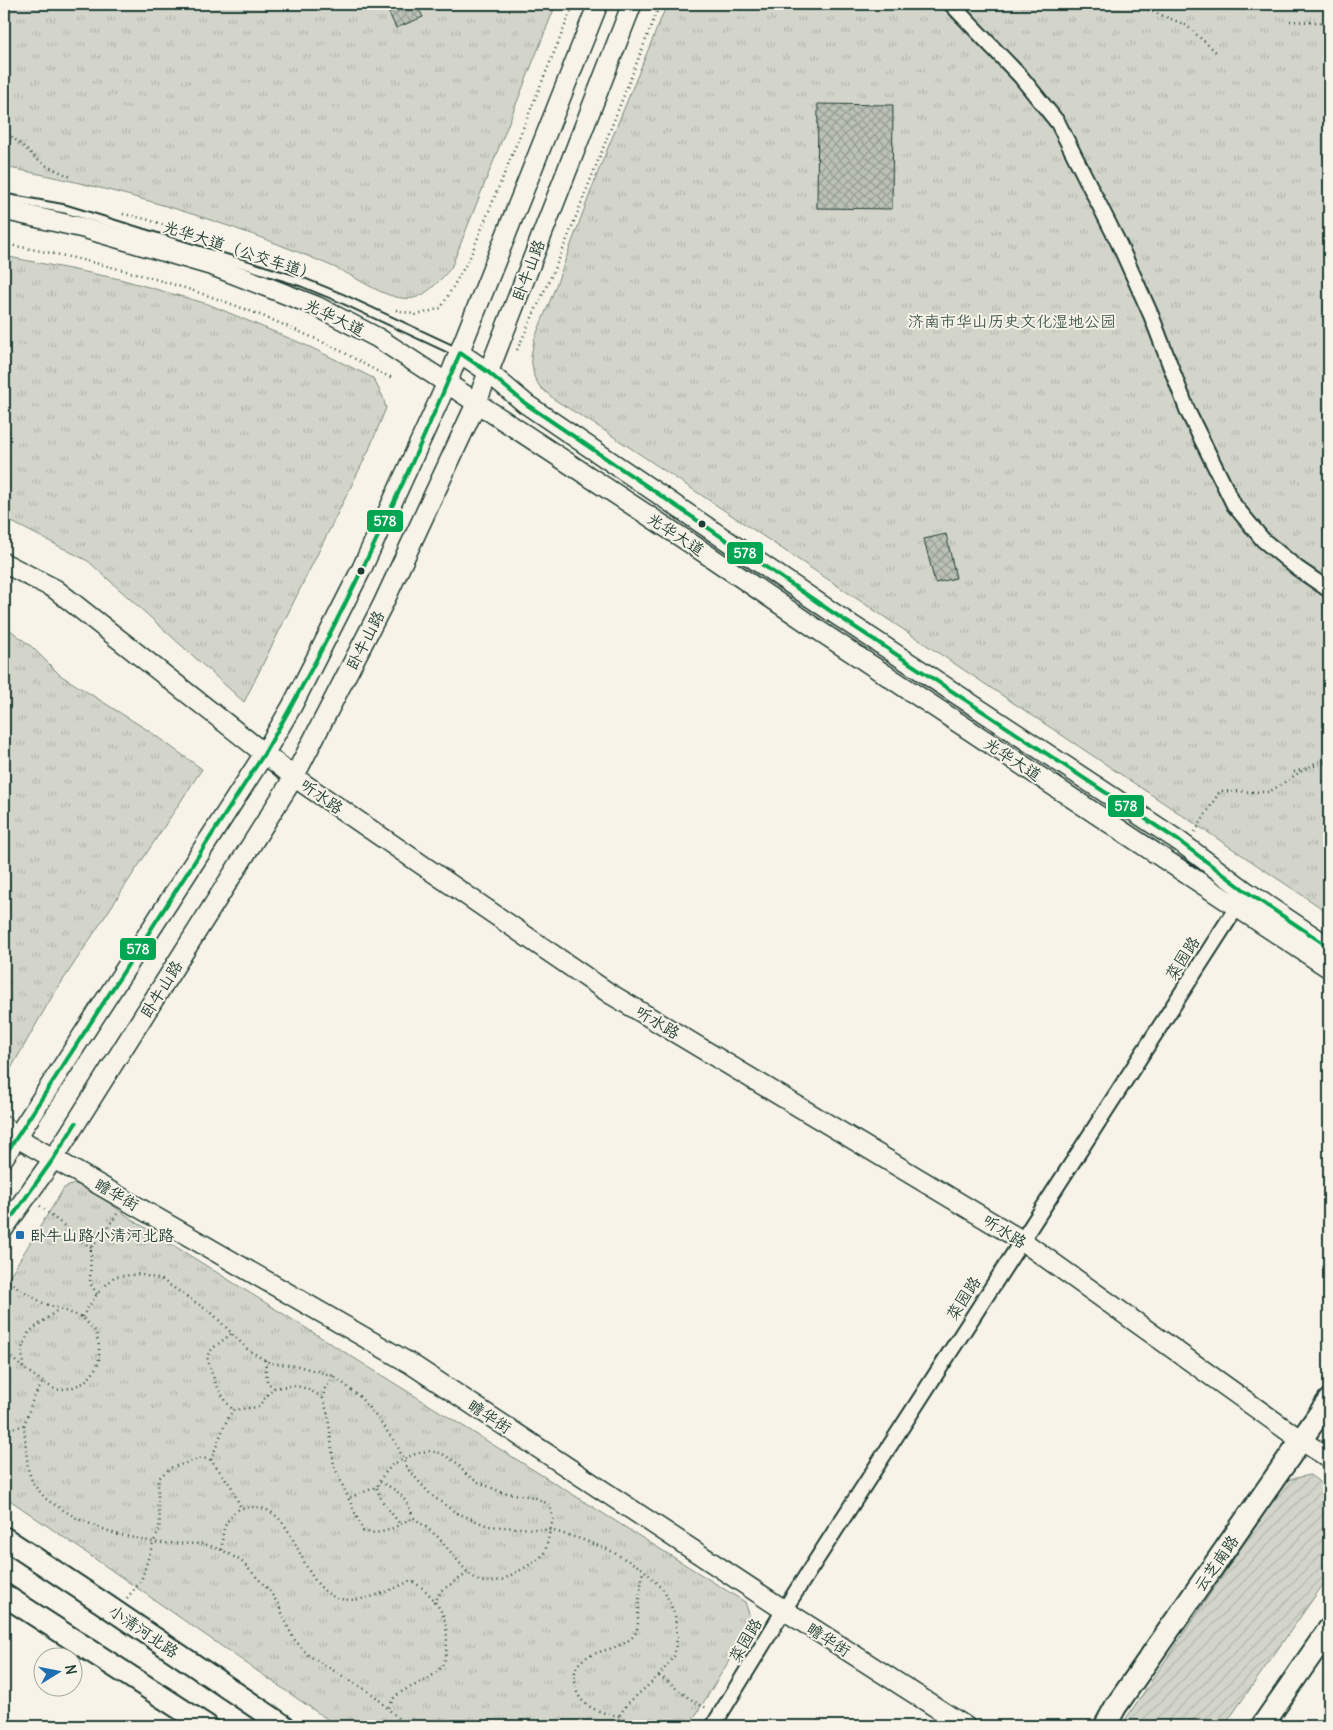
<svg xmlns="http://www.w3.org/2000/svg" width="1333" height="1730" font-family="Delius,'LXGW WenKai TC',sans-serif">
<defs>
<pattern id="grass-tufts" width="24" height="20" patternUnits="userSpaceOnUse" patternTransform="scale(1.25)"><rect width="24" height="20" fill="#d3d5ca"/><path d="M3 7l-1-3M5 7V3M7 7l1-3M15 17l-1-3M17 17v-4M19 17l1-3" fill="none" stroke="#b5b8ae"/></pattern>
<pattern id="garden-furrows" width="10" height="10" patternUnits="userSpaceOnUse" patternTransform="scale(1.25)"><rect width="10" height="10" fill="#d3d5ca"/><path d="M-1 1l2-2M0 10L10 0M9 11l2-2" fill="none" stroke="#b5b8ae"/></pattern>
<pattern id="building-cross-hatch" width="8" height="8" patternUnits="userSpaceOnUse" patternTransform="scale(1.25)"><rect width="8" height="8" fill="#bbc1b6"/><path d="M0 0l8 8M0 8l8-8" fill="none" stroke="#979e95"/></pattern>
</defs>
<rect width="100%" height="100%" fill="#f7f3e8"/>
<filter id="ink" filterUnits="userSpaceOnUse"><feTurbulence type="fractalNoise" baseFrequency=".02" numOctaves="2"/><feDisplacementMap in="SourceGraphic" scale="10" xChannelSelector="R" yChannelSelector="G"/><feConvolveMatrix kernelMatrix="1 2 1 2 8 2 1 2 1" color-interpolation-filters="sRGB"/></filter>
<g filter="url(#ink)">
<path fill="url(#grass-tufts)" stroke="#79897f" d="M4,4h552l-105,264c-9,10 -24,28 -38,30 -25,4 -54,-20 -77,-30 -105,-46 -219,-80 -332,-101z
M667,4h662v909l-730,-486 -44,-27 -15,-13 -6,-10 -3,-20 3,-17 18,-44 46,-124z
M4,256l116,23 88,25 102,43 63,31 10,19 3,11 -18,44 -124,250 -156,-141 -84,-43z
M4,625l28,22 28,28 89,56 53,38 -152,231 -41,72 -5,-4z
M74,1184l11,2 51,36 609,380 4,12v14l-60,98h-352l-333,-230v-211l60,-97z"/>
<path fill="url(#garden-furrows)" stroke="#79897f" d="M1310,1475l19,14v87l-105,150h-103l166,-246z"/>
<path fill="url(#building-cross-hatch)" stroke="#1f3d34" d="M385,4h31l7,13 -27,11z
M818,104l75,1 -1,104 -75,-1z
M946,534l10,44 -21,5 -11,-44z"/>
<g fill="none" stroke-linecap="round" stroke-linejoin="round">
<defs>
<path id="lane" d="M4,198l61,11 237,73 39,16 116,54"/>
<path id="street" d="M951,4l70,73 37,46 61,121 32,71 37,97 46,93 29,35 34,28 32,22
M713,1726l71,-116 458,-711"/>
<path id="secondary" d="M4,210l79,18 130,38 103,40 62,32 312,205 128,87 511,338
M460,353l28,19 38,32 306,208 347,229 68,51 82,55
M4,563l51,26 239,188 315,216 412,247 281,201 27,17
M4,1126l12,11 395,227 373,246 181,116
M4,1157l260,-403 28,-48 70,-138 85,-185 151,-379
M4,1228l50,-70 240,-381 89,-173 93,-200 156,-400"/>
<path id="primary" d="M4,1538l100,66 180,122
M4,1595l203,131
M1105,1726l11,-20 213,-306
M1262,1726l67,-97"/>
</defs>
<use href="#lane" stroke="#1f3d34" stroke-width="11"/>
<use href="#street" stroke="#1f3d34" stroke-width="18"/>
<use href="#secondary" stroke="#1f3d34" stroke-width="22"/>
<use href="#primary" stroke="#1f3d34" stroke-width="25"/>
<path stroke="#1f3d34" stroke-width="2.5" stroke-dasharray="1 4" stroke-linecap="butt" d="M1134,4l52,21 30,27
M1290,21l39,2
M4,130l39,34 28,13
M123,214l23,5 65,22
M4,244c91,16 188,42 273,78 21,9 42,18 62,28 19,10 35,21 54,28
M396,310l21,5 24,-7 29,-51 104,-253
M517,350l43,-93 100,-253
M1314,766l15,-5
M1294,772l10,-3
M1195,832l25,-41 49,1 44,-28 16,-6
M40,1206l51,42
M4,1279l39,24 39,14 14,15 3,14v15l-7,14 -9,8 -12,5 -15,2 -13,-8 -10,17 -9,27 4,43 5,15 14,16 31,19 38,15 42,9 46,1 18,6 19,11 28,29 9,14 15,34 15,17 66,40 32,31
M97,1294l-7,-11 1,-35 10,-11 16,-23
M82,1317l15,-23 17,-17 25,-3 23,6 51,34 35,36 22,13 28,3 36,10 26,21 19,23 18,25 10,23 24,27 24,17 33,14 62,4 28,8 29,11 36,20 22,23 10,23 2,23 -3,18 -15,20 -32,28 -8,12v10
M231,1334l-18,14 -6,8c5,21 12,38 26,54
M4,1351l19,17
M265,1360l2,21 6,7
M334,1376l-9,13 -2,9 5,17 6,51 29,65c19,6 34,-5 50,-14l25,20 30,36 11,8 11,1 12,-2 24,-13 13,-8 6,-7 8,-33 -3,-14 -16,-8 -33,-5 -25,-11 -10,-7 -9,-11 -16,-10 -14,-2 -15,4 -20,10 -11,13 -4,9 -28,11
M43,1382l-20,-14 -1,-20 7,-16 30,-23
M4,1429l20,-3
M211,1460l14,-36 8,-14 25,-3 15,-19c25,-4 29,-3 50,10
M380,1482c18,8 26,15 33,35
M377,1488l5,13 18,23
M222,1550c0,-18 1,-28 16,-40 4,-3 9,-2 14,-3 46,-1 45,77 85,91 23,7 52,-7 73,-17 13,4 26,20 32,32 6,11 7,43 0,53 -12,17 -35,19 -48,32 -2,3 -4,7 -6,10
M127,1598l14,-17 12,-38 6,-12 1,-13 -2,-11v-28l12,-11 32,-10 9,2 20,26 10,22
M434,1603l8,-13 26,-17
M659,1676c9,4 15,11 23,17 8,6 16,11 25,15
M619,1716c-17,-3 -38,-8 -43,-27 -11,-45 41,-31 59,-55 3,-5 3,-10 3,-15 0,-17 3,-32 5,-49"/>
<use href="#lane" stroke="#f7f3e8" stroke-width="7"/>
<use href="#street" stroke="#f7f3e8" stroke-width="14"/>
<use href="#secondary" stroke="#f7f3e8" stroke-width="19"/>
<use href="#primary" stroke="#f7f3e8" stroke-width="21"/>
<defs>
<path id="bus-1" d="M4,1157l260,-403c75,-128 138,-264 196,-401l28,19 38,32 306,208 347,229 68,51 82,55
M4,1228l50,-70 22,-35"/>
</defs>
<use href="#bus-1" stroke="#f7f3e8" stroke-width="8"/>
<use href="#bus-1" stroke="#00a651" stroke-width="4"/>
</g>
</g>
<g fill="#1f3d34" stroke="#f7f3e8" stroke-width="2">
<circle cx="702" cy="524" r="4.5"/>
<circle cx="361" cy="571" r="4.5"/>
</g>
<rect fill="#1f6fb2" stroke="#f7f3e8" stroke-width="2" x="15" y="1230" width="10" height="10" rx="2.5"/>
<g text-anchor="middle" stroke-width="4" stroke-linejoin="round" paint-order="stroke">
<g font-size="16" fill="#1f3d34" stroke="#f7f3e8">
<text transform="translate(240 250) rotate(18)" y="6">光华大道（公交车道）</text>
<text transform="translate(528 270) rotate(-69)" y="6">卧牛山路</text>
<text transform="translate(335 317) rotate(26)" y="6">光华大道</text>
<text transform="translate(676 534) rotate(33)" y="6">光华大道</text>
<text transform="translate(365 640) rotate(-63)" y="6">卧牛山路</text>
<text transform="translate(1013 759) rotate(33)" y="6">光华大道</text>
<text transform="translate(322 796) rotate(35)" y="6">听水路</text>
<text transform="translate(1182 958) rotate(-57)" y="6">菜园路</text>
<text transform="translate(161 989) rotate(-58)" y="6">卧牛山路</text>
<text transform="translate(658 1022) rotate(31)" y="6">听水路</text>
<text transform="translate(117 1194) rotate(30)" y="6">瞻华街</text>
<text transform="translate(1005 1231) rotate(32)" y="6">听水路</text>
<text transform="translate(963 1298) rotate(-57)" y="6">菜园路</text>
<text transform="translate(490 1416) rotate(33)" y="6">瞻华街</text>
<text transform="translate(1216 1563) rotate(-55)" y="6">云芝南路</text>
<text transform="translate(144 1631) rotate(34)" y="6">小清河北路</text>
<text transform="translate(829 1639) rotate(33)" y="6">瞻华街</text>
<text transform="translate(745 1640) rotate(-59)" y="6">菜园路</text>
</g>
<g font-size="16" fill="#435b52" stroke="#f7f3e8">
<text x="1012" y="327">济南市华山历史文化湿地公园</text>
</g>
<g font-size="16" fill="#1f3d34" stroke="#f7f3e8" text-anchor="start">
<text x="30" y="1241">卧牛山路小清河北路</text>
</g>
</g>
<g stroke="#f7f3e8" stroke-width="2">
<rect x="366" y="509" width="38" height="24" rx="5" fill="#00a651"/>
<rect x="726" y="541" width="38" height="24" rx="5" fill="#00a651"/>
<rect x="1107" y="794" width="38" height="24" rx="5" fill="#00a651"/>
<rect x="119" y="937" width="38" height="24" rx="5" fill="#00a651"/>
</g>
<g font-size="14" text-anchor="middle" font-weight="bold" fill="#fff">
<text x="385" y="526">578</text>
<text x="745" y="558">578</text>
<text x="1126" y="811">578</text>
<text x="138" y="954">578</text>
</g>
<rect width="1333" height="1730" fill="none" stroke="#f7f3e8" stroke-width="20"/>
<rect x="10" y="10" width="1313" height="1710" fill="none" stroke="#1f3d34" stroke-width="2" filter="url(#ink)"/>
<g transform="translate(58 1672) rotate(80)"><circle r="24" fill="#f7f3e8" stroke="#a1aaa0"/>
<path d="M0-4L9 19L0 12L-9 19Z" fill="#1f6fb2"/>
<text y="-8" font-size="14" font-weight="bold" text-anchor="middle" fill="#1f3d34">N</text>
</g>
</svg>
